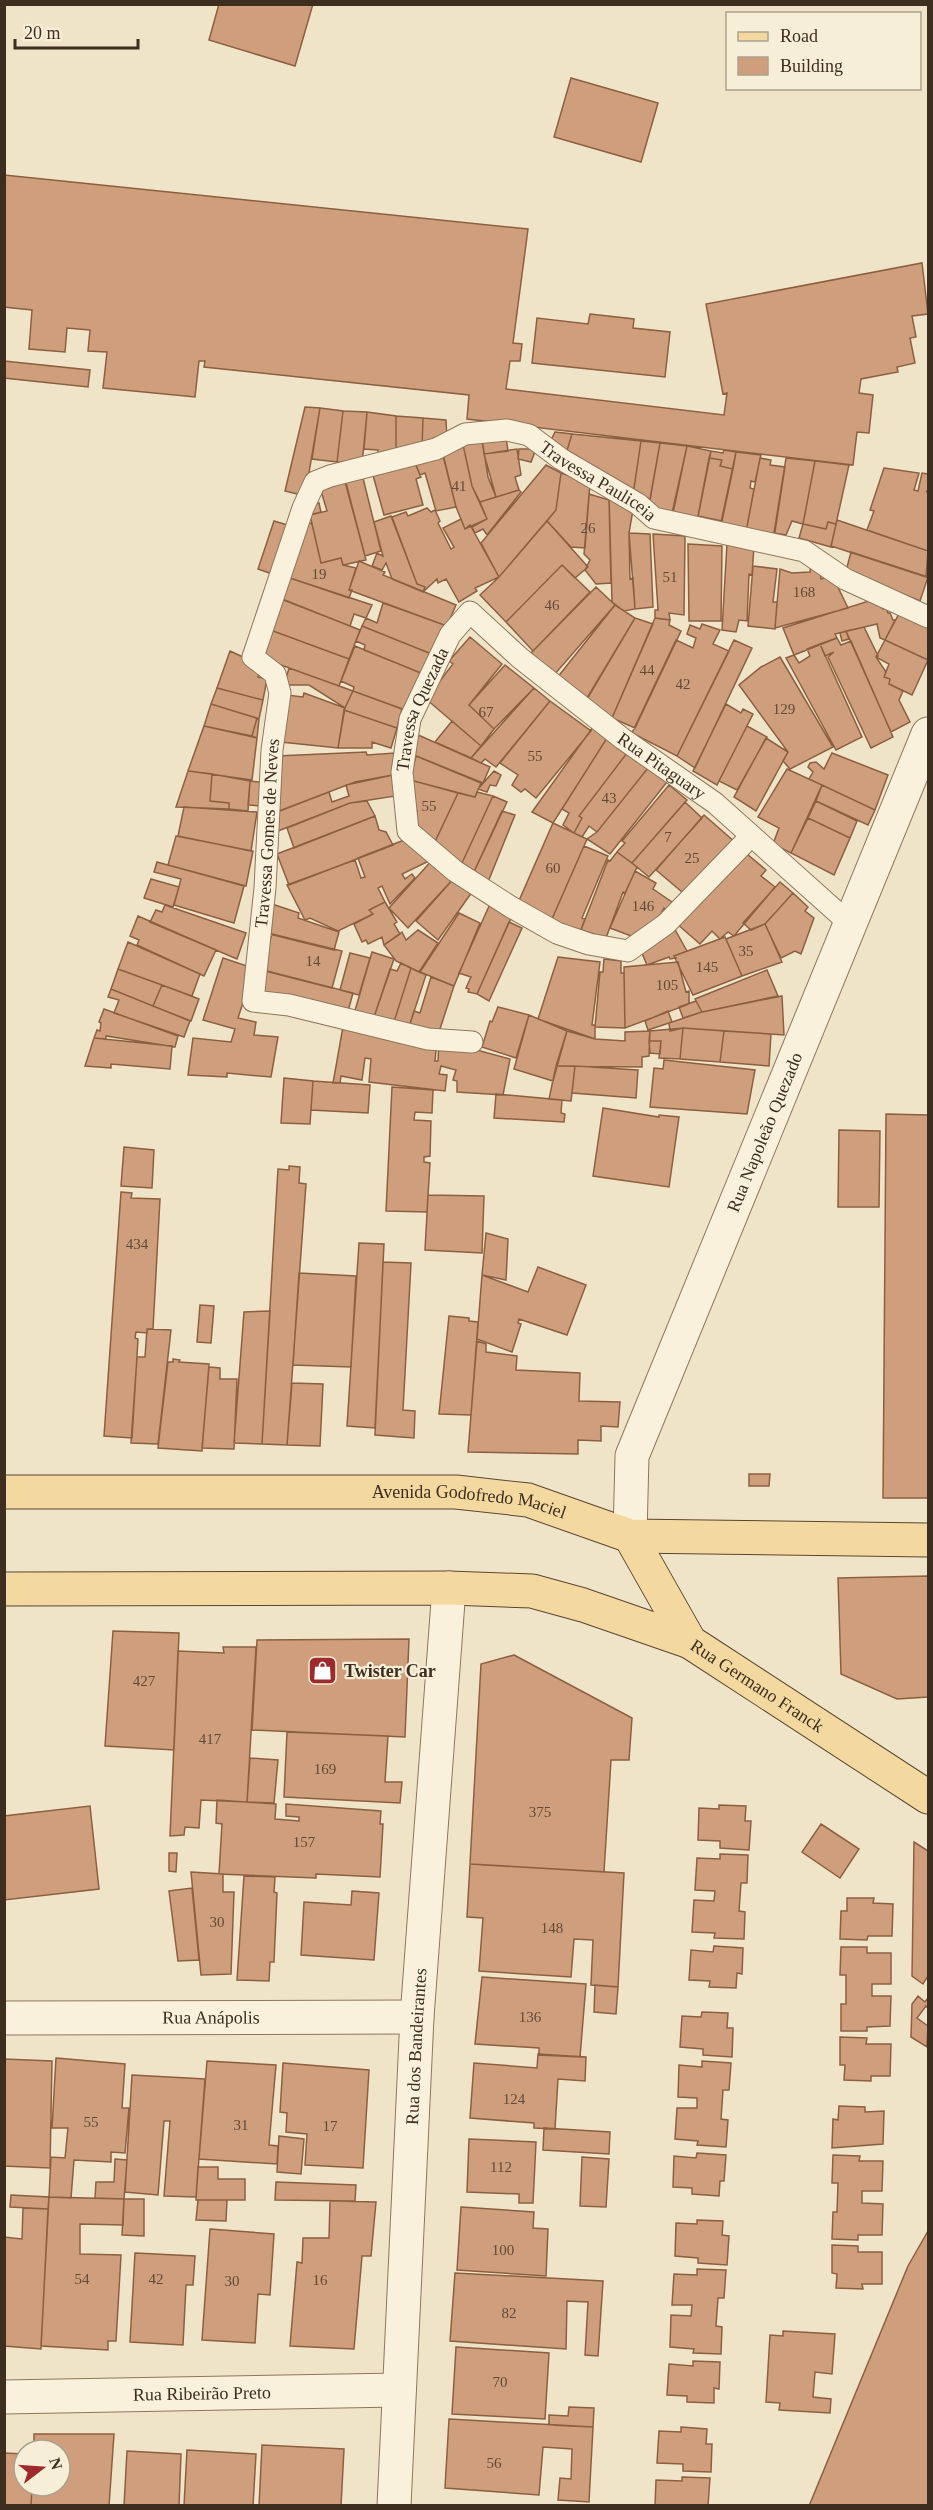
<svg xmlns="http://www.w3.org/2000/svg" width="933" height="2510" font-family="'Times New Roman',serif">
<rect width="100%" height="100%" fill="#f0e4c8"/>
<path fill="#cf9f7d" stroke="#8d5f41" stroke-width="1.5" d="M219,4h94l-18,62 -86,-26z
M571,78l87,25 -17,59 -87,-25z
M4,175l524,54 -15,114 9,1 -2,17h-10l-4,28 218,26 3,-22 -4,1 -17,-90 216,-41 6,51 -16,2 4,21 -6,1 5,25 -18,4 1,5 -37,7 -2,14 14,2 -4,38 -12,-1 -4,33 -386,-46 2,-24 -265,-28 1,-6h-6l-4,36 -92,-9 4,-36 -19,-1 2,-21 -23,-2 -2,24 -36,-3 3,-39 -28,-3z
M590,314l44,5 -1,9 37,4 -5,45 -133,-14 5,-45 51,6z
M4,361l86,9 -2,17 -84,-9z
M305,407l15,1 -15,88 -20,-5z
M320,408l23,3 -6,51 -25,-3z
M343,411l24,1 -5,53 -25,-3z
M367,412l29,4v40l-18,1v-7l-14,-1z
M396,416l27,2 -1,30h-26z
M423,418l23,2 1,20 -25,8z
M505,430l3,21 -24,3 -3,-21z
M555,432l17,2 -6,20 -17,-10z
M481,433l7,44 8,20 -16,5 -8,-16 -10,-46z
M572,434l69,7 -8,54 -67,-41z
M462,440l10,46 15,33 -22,10 -9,-22 -16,-63z
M641,441l19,2 -10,56 -17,-4z
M660,443l27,3 -15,67 -23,-7z
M687,446l24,5 -14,71 -25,-4z
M517,449l4,26 -6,2 4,13 -23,7 -12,-43z
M519,449h17l-5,13 -13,-3z
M442,450l14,57 -20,4 -11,-38 -5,2 -7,-17z
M724,450l12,2 -3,17 -13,-3 2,-6 -13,-2 2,-7 12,2z
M736,452l25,3 -6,27 -4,-1 -1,7 4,1 -8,43 -26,-5z
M413,458l8,19 -5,2 7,26 -39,10 -13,-47z
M709,458l13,2 -2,6 13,3 -11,52 -24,-5z
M760,458l11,2 -1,5 15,2 -11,71 -28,-6z
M786,458l29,3 -12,63 -11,-3 -6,14 -12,-2z
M815,461l34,4 -13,59 -8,-2 -2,7 -23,-5z
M546,465l15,8 -5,37 -57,67 -18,-34z
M884,468l35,5 -5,17 4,1 4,-18 6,1v18l-2,-1 2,2v58l-61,-21 7,-19 -4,-1z
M561,473l29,10 -5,65 -14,-1 -24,-26 9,-11z
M362,474l19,77 -16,5 -20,-77z
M344,478l22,82 -23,5 -2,-7 -20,5 -11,-48 17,-4 -8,-27z
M519,490l2,2 -34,43 -4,-6 -8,4 -3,-6 15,-8 -7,-17z
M589,494l20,6 2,83 -15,1 -11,-14 5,-10 -6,-6z
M609,495l25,9 -5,29 1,46 3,-1 2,31 -11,2 -12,-9z
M319,503l2,9 -11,3 -2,-9z
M427,508l4,4 4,-2 5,11 -2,2 13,26 3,-2 -11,-19 18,-9 4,10 5,-4 29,52 -24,11 2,3 -18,11 -13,-23 -8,4 -1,-4 -14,13 2,-5 -8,-3 -25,-67 14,-5 2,4z
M391,516l26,68 8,3 -2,5 -31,-13 -6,-16 -4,7 -10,-4 5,-13 6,3 -9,-34z
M837,520l91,31 -2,26 -95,-31z
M274,521l17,5 -16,49 -17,-6z
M304,521l8,3 9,39 20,-5 2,7 13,3 -7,22h3l-3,8 -62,-21z
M547,521l41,46 -13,11 -13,-13 -56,57 -26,-27 19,-18z
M828,522l8,2 -5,23 -32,-9 4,-14 23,5z
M629,533l21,1 3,73 -18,2z
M653,534l32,2 -1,79 -15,-2 1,7 -15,-2v-8h3z
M688,544l34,2 -1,75h-32z
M727,544l27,2 -2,29 -3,-1 -2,47 -8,-1 -3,12 -14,-2z
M851,552l77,25 -8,24 -74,-30z
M359,561l26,11 -2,3 73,30 -9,21 -98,-36z
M811,563l9,8 1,8 11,-4 16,33 -73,20 5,-59 12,4 18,-1z
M562,565l28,27 -57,59 -27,-29z
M753,566l24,3 -4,33h4l-2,27 -27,-3z
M287,577l85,28 -6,13 -12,-4 -4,12 -69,-27z
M596,587l19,18 -61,70 -23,-22z
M277,597l83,33 -11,29 -84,-31z
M875,599l8,10 3,-1 2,5h2l3,7h2l-10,20 -5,-2 -3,-14 -42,10 2,4 -43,17 -11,-27z
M383,603l64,23 -13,29 -72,-29 4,-8 11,5z
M615,605l20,13 -51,85 -27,-25z
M901,610l27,12v38l-43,-20z
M635,618l18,6 -41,94 -25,-19z
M655,618l15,2 -1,5 12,6 -46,97 -23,-10z
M702,624l18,6 -7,14 16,7 -52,105 -45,-23 44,-93 17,8 3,-10 -9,-4 3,-9 10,4z
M362,626l72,29 -8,20 -62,-25 1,-5 -9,-4z
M864,627l14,29 -2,1 10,15 -2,5 6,2 -1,5 14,7 -4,9 11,22 -19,10 -45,-101z
M265,628l84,31 -10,27 -83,-30z
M846,631l3,8 -7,2 -2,-8z
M470,637l32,27 -33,41 25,24 -13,17 -55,-47 27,-35 -4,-3z
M837,638l4,7 10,-4 42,96 -22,11 -43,-91 6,-5 -9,4 -5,-12z
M734,640l18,8 -57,120 -18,-12z
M885,640l43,20 -16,35 -23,-11 1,-5 -6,-2 5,-13 -13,-7z
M820,644l42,93 -26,13 -50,-92 8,-3 5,8 11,-7 -3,-7z
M355,646l68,28 -15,37 -55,-20 1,-4 -13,-6z
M230,651l32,15 -4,11 9,2 -4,21 -46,-12z
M780,657l53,90 -43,22 -7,-8 5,-9 -49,-67 22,-18z
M505,665l29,23 -40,41 -25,-24z
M289,668l64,23 -8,17 -36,-23h-25z
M217,688l46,12 -4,19 -48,-15z
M534,688l16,13 -54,66 -11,-8 -4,4 -10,-5z
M353,691l49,18 -5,19 -53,-18z
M304,693l41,15 -7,40 -57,-6 6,-47 16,2z
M550,701l41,30 -55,67 -11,-9 -4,3 -9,-7 6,-10 -18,-12z
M211,704l46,14 -5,18 -48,-10z
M726,704l15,9 2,-4 10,5 -36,71 -24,-14z
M344,710l53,18 -6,20 -19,-6v6h-34z
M257,718l2,1 -2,19 -5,-2z
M452,721l29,25 -10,12 -36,-16z
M204,726l53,12 -5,42 -64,-9z
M747,726l20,11 -30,53 -18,-9z
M593,727l14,11 -54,85 -21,-11z
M416,734l74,33 -7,16 -74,-30z
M607,738l20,15 -48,63 3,2 -8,15 -11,-8 6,-12 -7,-4z
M766,738l22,14 -32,59 -22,-14z
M366,752l1,3 28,-2 3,21 -43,8 -76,29 -2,-55z
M627,753l21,15 -51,64 -8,-6 -7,11 -8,-4 8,-15 -3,-2z
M832,753l56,22 -13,35 -66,-31 4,-7 -5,-5 2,-4 6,-1 8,7z
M416,756l65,27 -6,14 -65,-17z
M648,768l19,14 -57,72 -23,-15 10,-7z
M787,769l35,16 -31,68 -18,-9 6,-16 -21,-11z
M188,771l24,3 -2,27 19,2v6l-53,-2z
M494,771l7,4 -5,11 -6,-1 -3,7 -9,-3z
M212,774l38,7 -2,30 -19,-2v-6l-19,-2z
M398,774l4,21 -52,8 -72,28 -6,-17 57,-22 3,10 17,-6 -3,-11z
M250,781l17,2 -5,23 -14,-1z
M414,781l44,12 -24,51 -24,-14 7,-19 -6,-1 -1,-18z
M669,785l18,15 -55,63 -15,-11 8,-9 -3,-2z
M822,785l53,25 -7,15 -52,-24z
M477,792l16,4 -31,67 -29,-17 25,-53 17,4z
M493,796l14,6 -34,72 -11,-11z
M367,801l8,15 -81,32 -7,-20 63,-25z
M816,801l41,20 -7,17 -42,-20z
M685,802l17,16 -53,59 -17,-14z
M184,807l73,5 -6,39 -73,-15z
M502,811l13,4 -27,67 -15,-8z
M704,815l32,28 -48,54 -32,-27z
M375,816l4,14 7,2 7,13 -104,40 -12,-31z
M808,818l42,20 -16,37 -43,-22z
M553,823l34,16 -35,80 -34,-16z
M176,836l77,15 -7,35 -78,-21z
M412,837l19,23 -29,14 3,5 7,-5 3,4 -25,26 -8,-18 -4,2 7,14 -16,8 4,4 -35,17 -28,-13 -5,2 -18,-35 68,-25 6,18 4,-1 -7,-19z
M584,846l24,10 -26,62 3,1 -5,13 -28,-13z
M741,849l25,21 -5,6 14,11 -41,49 -6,-4 -8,7 -8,-8 -12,13 -24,-21z
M617,852l20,15 -12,26 -2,-1 -17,46 -25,-8 27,-70 2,1z
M434,858l21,19 -47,51 -19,-20z
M157,862l87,24 -10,37 -60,-18 7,-26 -27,-7z
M635,871l21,12 -3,6 25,17 -9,8 -5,-6 -9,17 -16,14 -29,-11z
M455,877l17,15 -34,48 -22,-19z
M151,879l28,8 -6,20 -29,-9z
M780,882l13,11 -28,31 -14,6 -8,-7z
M793,893l15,14 -3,4 9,7 -13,36 -6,-3 -14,7 -16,-34z
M385,902l12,20 -3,2 6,10 -16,11 -2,-8 -14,7 -2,-4 -4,2 -8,-18 19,-10 -4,-4z
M269,903l30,10 -1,5 41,14 -5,18 -73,-18z
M490,904l22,12 -35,78 -9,-2 1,-3 -3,-1 5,-11 -12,-4z
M165,905l81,28 -9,26 -87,-37 6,-12 6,2z
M459,913l21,10 -26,63 -34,-14z
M138,916l78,34 -12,26 -67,-31 2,-5 -9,-4z
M509,922l13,6 -33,73 -12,-7z
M765,924l17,38 -40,14 -16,-37z
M673,926l14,25 -13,5 2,2 -6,1 -1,-2 -22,8 -8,-19z
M418,930l20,13 -19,29 -23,-11 -12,-16 18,-13 4,8z
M272,934l70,17 -10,37 -71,-18z
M725,937l17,39 -49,19 -19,-39z
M128,942l72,32 -8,22 -74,-27z
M372,952l22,7 -21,61 -19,-6z
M350,953l20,5 -11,37 -19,-5z
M558,957l42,5 -8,63h3v14l-57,-20z
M223,958l27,9 3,5 -15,46 18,4 -2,13 24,2 -7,40 -44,-4v4l-39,-2 5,-37 38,4 4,-13 -32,-9z
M604,959l17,2v12h3l1,55 -30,-1 5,-55h3z
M678,962l8,30 3,-1v13l-64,24 -1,-61z
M401,963l10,5 -18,57 -20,-5 17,-51 7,2z
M411,968l15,7 -18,55 -15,-5z
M118,969l44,16 -9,21 -42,-17z
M263,970l90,23 -6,22 -92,-19z
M767,970l11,26 -76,16 -7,-13z
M431,977l23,9 -17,52 -29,-8 6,-19 6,2z
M162,985l37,14 -8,22 -38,-15z
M111,989l79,32 -6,16 -70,-24 5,-13 -11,-3z
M782,996l2,39 -101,-7 -13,3 -1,-8 33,-11z
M696,1001l6,11 -19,6 -4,-11z
M498,1007l31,8 -13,43 -34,-11 8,-26 2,1z
M104,1009l74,27 -3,11 -69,-11v3l-12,-1 3,-8 3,1 1,-8 -2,-1z
M668,1011l4,11 -24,8 -3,-9z
M529,1015l38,16 -14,50 -39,-12z
M344,1021l67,24 25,5 -1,11h3l1,-18 8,-1 63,17 -7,36 -46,-3v-11l-4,-1 3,-10 -15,-4 -2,8 8,1 -2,16 -76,-9 2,-23 -6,-1 -3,22 -21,-4 -1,7h-7z
M683,1028l-3,31 -21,-1 2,-17h-12l1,-10z
M683,1028l41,3 -4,31 -40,-3z
M567,1031l28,8 30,2v-9l25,-1 -1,25 -7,1v10l-86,-1z
M724,1031l47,3 -2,32 -49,-4z
M94,1038l78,8 -2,23 -59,-5v4l-26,-2z
M649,1041h12l-1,13 -10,-1z
M664,1060l91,10 -8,44 -97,-7 4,-39 9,1z
M556,1066h19l-4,35 -22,-2z
M575,1066l63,4 -2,28 -64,-5z
M284,1078l29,3 -3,43 -29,-1z
M313,1081l57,4 -2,28 -57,-3z
M392,1087l41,3 -1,23 -17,-1 -1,8 17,1 -1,35 -6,1v5l6,1 -3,49 -41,-1z
M496,1094l66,6 -1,13 4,1 -1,8 -70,-4z
M603,1108l56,9v-2l20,2 -10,70 -76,-11z
M886,1114l42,1v383h-45z
M839,1130l41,1 -1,76h-41z
M124,1147l30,3 -2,38 -31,-2z
M289,1166l11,1 -1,16 7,1 -19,261 -25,-1 16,-275 11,1z
M121,1192l11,1 -1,5 29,1 -7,130h-6v4l-11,-1 -1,6 3,1 -6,99 -28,-2z
M428,1195l56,1 -2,57 -57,-3z
M486,1233l22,6 -2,41 -24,-5z
M359,1243l25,1 -9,184 -28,-2z
M383,1262l28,1 -8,147 12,1 -1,27 -39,-3z
M538,1267l48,18 -19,50 -48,-16 -1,4 3,1 -9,28 -35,-13 5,-64 46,17z
M299,1273l57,3 -5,91 -58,-2z
M200,1305l14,1 -3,37 -14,-1z
M270,1311l-8,133 -28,-1 10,-131z
M449,1316l20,2v3l9,1 -7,93 -32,-1z
M147,1329l24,1 -13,114 -27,-1 6,-86h8z
M477,1341l9,3v8l31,4 -1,14 64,3 -1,28 41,1 -2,25 -17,-1v15l-23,-1v14l-110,-2z
M173,1359l7,1 -1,2 30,2 -7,87 -44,-3 10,-86h5z
M209,1367l11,1v11h17l-3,70 -32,-1z
M292,1383l31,1 -3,62 -33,-1z
M749,1474h21l-1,12h-20z
M928,1576v121l-31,2 -56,-25 -3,-96z
M113,1631l66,2 -5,117 -69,-4z
M409,1639l-4,98 -153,-7 5,-90z
M223,1647h33l-9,155 -46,-2 -2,28 -14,-1 -1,8 -14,1 8,-185 46,2z
M514,1655l118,63 -3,42h-18l-7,112 -134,-8 11,-200z
M287,1732l101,4 -3,46h17l-2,21 -116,-6z
M250,1758l28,2 -4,43 -27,-1z
M217,1800l59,4 -1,15 24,2v-4l-13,-1v-12l95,7 -1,13h3l-3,53 -64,-3v4l-97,-4 3,-50 -6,-1z
M719,1805l27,1 -1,15h6l-2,29 -29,-2v-7l-22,-1 1,-32 20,1z
M90,1806l9,83 -95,11v-84z
M821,1824l38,25 -19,29 -38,-26z
M914,1842l14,9v125l-5,8 -11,-8z
M169,1853h8l-1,19 -7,-1z
M720,1854l28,1 -1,28h-6l-2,28 6,1 -1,27 -30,-1 1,-5 -23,-1 2,-32 20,1 1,-10 -20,-1 2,-32 23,1z
M470,1864l154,9 -6,114 -27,-2 2,-45 -19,-1 -3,38 -92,-6 4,-53 -16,-1z
M191,1872l32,2v18h11l-3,82 -30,1z
M244,1876l31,1 -1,15 3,1 -3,69h-4l-1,19 -32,-1z
M192,1888l7,72 -21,1 -9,-70z
M352,1891l27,2 -5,67 -73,-5 3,-53 47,3z
M847,1898h27l-1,5 20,1 -1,32h-24l-1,4 -27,-1 1,-28h6z
M714,1946l29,2 -1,26 -5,-1 -1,15 -27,-1 1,-6 -21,-1 2,-30 22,2z
M841,1947h26v6h24v31h-19v12h19l-1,30 -23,1v4h-26v-27h5v-29h-6z
M482,1977l104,7 -6,73 -41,-2v-7l-64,-4z
M595,1985l23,2 -2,27 -22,-2z
M918,1996l7,6 3,-4v10l-2,-2 -9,12 11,8 -1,21 -16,-10 1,-33z
M702,2012l26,1 -1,15h6l-1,29 -29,-2v-6l-23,-2 2,-31 19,1z
M840,2037l27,1 -1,6h25l-1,32h-19v5l-27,-1 1,-15h-5z
M538,2054l48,3 -1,24 -27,-2 -3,50 -21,-1v-5l-64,-5 4,-55 63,5z
M56,2058l69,6 -3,44h7l-4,45 -14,-1v10l-37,-2 -3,38 -22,-1 2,-40 14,1 3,-30h-16z
M4,2059l48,2 -2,107 -46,-2z
M207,2061l69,4 -7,80 9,1 -1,18 -78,-5z
M702,2061l29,2 -2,27h-6l-2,29 7,1 -2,27 -29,-2 1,-4 -23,-2 2,-31h20v-10l-19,-1 1,-32 23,2z
M283,2063l86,7 -6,98 -58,-3 2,-31 -21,-2 1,-19 -7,-1z
M132,2075l73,4 -9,118 -32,-1 6,-75h-6l-6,74 -33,-3z
M839,2106l26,1v5l19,-1 -1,33 -51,4 1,-29 5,1z
M544,2128l66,4 -1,22 -66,-4z
M279,2136l25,3 -3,35 -24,-2z
M469,2139l67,3 -3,61h-14v-9l-52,-2z
M697,2153l29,2 -2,26h-4l-1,15 -27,-2v-6l-19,-1 1,-31 22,2z
M833,2155l27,1 -1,5h24l-1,30h-20v12l21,1 -1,31h-24v5l-26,-1 1,-27h4l1,-29h-6z
M582,2157l27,2 -3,48 -26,-1z
M115,2159l12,1 -3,39 -29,-1 1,-16h18z
M198,2167h20v12h27v21h-49z
M276,2182l80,3 -1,16 -80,-1z
M11,2195l38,2 -1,12 -38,-2z
M49,2197l75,2 -1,26 -43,-1v30l41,1 -5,86h-8v9l-67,-4z
M124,2199h20v37l-22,-1z
M198,2200h29l-1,21 -30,-1z
M330,2201l46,1 -5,54h-9l-8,93 -64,-3 7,-84 5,1 1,-25h26z
M461,2207l73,5 -1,16 15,1 -2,47 -89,-6z
M23,2208l25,1 -7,140 -37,-3v-109l18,2z
M697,2220l26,1 -1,14 7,1 -2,29 -29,-2v-5l-23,-2 1,-33 21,1z
M210,2229l64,5 -4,61 -12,-1 -3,49 -53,-3z
M928,2231v275h-119l99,-240z
M832,2245l26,1v6h24v32h-20l1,5 -27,-1 1,-14 -5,-1z
M135,2253l60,3 -2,29h-7l-3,60 -53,-3z
M697,2269l29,1 -2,28h-6l-2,28 6,1 -1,27 -28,-1 1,-4 -24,-2 1,-32 20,1 1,-11h-20l2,-31 23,1z
M455,2273l148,8 -5,75 -13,-1 3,-53 -21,-1 -1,48 -116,-8z
M783,2331l52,3 -3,40 -17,-2 -2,25 18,2 -1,14 -51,-3 1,-7 -14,-1 4,-67 13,1z
M456,2347l93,6 -4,66 -93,-5z
M693,2361l27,1 -1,27 -5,-1v15l-27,-1v-6l-20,-1 2,-31 24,2z
M569,2407l25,1 -1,19 -44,-2v-10l19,1z
M449,2419l144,8 -4,75 -31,-2 2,-22 11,1 1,-30 -29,-2 -4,48 -94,-7z
M681,2427l26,2 -1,15h6l-1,28 -28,-1v-7l-26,-1 2,-32 22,1z
M34,2434h80l-5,72h-78l1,-20h28v-36h-26z
M262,2445l82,4 -3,57h-82z
M187,2450l69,4 -3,52h-69z
M127,2451l54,3 -2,52h-55z
M4,2453l20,1v32h8l-1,20h-27z
M682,2477l28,1 -2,28h-53l1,-26 26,1z"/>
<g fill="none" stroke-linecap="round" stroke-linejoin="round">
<defs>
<g id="service">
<path id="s1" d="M751,836l-85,88 -38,27 -39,-7 -32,-11 -46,-26 -56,-36 -47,-40 -6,-59 8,-53 40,-84 20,-23 50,46 103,81 92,64 134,120"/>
<path id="s2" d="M472,1042l-44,-3 -139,-34 -36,-4 12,-113 7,-138 8,-57 -5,-19 -22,-17 50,-149 12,-26 15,-6 106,-27 29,-15 42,-4 22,5 32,24 77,45 16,14 150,33 41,28 83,38"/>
</g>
<g id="minor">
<path id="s3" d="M630,1536l2,-80 296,-722"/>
<path id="s4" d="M4,2018l413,-1"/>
<path id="s5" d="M4,2397l395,-7"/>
<path id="s6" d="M394,2506l23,-489 32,-429"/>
</g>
<g id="primary">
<path id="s7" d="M4,1492h452l72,8 102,36 298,4"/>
<path id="s8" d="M630,1536l60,106 238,155"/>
<path d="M4,1589l445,-1 83,3 51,14 107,37"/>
</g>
</defs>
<use href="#service" stroke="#8d765c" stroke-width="23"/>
<use href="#minor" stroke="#8d765c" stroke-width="35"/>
<use href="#primary" stroke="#5b4430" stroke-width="35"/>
<use href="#service" stroke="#faf1dc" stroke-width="21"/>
<use href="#minor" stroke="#faf1dc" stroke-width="33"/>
<use href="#primary" stroke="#f3d9a0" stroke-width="33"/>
</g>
<defs>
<symbol id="shop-square" viewBox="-11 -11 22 22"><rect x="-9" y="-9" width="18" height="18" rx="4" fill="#9e2a2b" stroke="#f7eed8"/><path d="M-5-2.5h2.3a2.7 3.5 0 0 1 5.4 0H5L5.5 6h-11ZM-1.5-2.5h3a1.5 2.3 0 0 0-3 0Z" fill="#fff"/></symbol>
</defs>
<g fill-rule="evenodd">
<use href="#shop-square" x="306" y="1654" width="33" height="33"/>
</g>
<g text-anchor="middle" stroke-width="4.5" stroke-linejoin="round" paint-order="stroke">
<g font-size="15" fill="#624a37">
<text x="459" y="491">41</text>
<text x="588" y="533">26</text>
<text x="319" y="579">19</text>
<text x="670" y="582">51</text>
<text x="804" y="597">168</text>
<text x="552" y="610">46</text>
<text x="647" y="675">44</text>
<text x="683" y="689">42</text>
<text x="784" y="714">129</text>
<text x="486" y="717">67</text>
<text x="535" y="761">55</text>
<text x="609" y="803">43</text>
<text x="429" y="811">55</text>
<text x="668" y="842">7</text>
<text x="692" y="863">25</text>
<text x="553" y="873">60</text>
<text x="643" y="911">146</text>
<text x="746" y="956">35</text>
<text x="313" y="966">14</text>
<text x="707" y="972">145</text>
<text x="667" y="990">105</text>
<text x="137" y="1249">434</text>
<text x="144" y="1686">427</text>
<text x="210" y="1744">417</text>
<text x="325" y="1774">169</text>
<text x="540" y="1817">375</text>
<text x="304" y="1847">157</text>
<text x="217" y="1927">30</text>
<text x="552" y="1933">148</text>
<text x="530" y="2022">136</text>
<text x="514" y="2104">124</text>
<text x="91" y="2127">55</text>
<text x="241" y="2130">31</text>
<text x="330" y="2131">17</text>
<text x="501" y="2172">112</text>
<text x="503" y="2255">100</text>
<text x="82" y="2284">54</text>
<text x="156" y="2284">42</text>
<text x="320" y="2285">16</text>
<text x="232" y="2286">30</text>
<text x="509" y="2318">82</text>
<text x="500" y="2387">70</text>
<text x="494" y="2468">56</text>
</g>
<g font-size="18" fill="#3d2e20" stroke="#f7eed8">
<text dy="6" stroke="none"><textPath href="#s2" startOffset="1072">Travessa Pauliceia</textPath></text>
<text dy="6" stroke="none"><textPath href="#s1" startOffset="549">Travessa Quezada</textPath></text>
<text dy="6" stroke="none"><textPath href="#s1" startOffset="906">Rua Pitaguary</textPath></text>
<text dy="6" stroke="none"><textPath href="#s2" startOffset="392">Travessa Gomes de Neves</textPath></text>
<text dy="6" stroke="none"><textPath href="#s3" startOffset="430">Rua Napoleão Quezado</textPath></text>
<text dy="6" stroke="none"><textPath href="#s7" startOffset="466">Avenida Godofredo Maciel</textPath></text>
<text dy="6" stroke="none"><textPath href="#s8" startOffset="202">Rua Germano Franck</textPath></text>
<text dy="6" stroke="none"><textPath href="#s4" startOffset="207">Rua Anápolis</textPath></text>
<text dy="6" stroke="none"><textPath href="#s6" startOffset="460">Rua dos Bandeirantes</textPath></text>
<text dy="6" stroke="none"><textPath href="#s5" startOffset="198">Rua Ribeirão Preto</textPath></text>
</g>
<g font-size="18" font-weight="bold" fill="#3d2e20" stroke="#f7eed8" text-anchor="start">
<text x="344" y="1677">Twister Car</text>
</g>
</g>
<rect width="933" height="2510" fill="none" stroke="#3d2e20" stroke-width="12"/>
<rect x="726" y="12" width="195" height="78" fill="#f7eed8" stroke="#ada18e" stroke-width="1.5"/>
<rect x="738" y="32" width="30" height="9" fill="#f3d9a0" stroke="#ada18e" stroke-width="1.5"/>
<text x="780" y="42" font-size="18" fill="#3d2e20">Road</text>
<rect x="738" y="57" width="30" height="18" fill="#cf9f7d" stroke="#ada18e" stroke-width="1.5"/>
<text x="780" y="72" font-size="18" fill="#3d2e20">Building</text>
<g transform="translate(42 2468) rotate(73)"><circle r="28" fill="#f7eed8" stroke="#ada18e" stroke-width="1.5"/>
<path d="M0-4.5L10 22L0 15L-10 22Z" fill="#9e2a2b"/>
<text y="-9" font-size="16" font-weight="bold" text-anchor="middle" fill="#3d2e20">N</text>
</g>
<path d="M15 39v9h123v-9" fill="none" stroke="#3d2e20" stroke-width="3"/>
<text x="24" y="39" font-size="18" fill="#3d2e20" stroke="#f7eed8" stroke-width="4.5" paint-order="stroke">20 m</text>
</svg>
